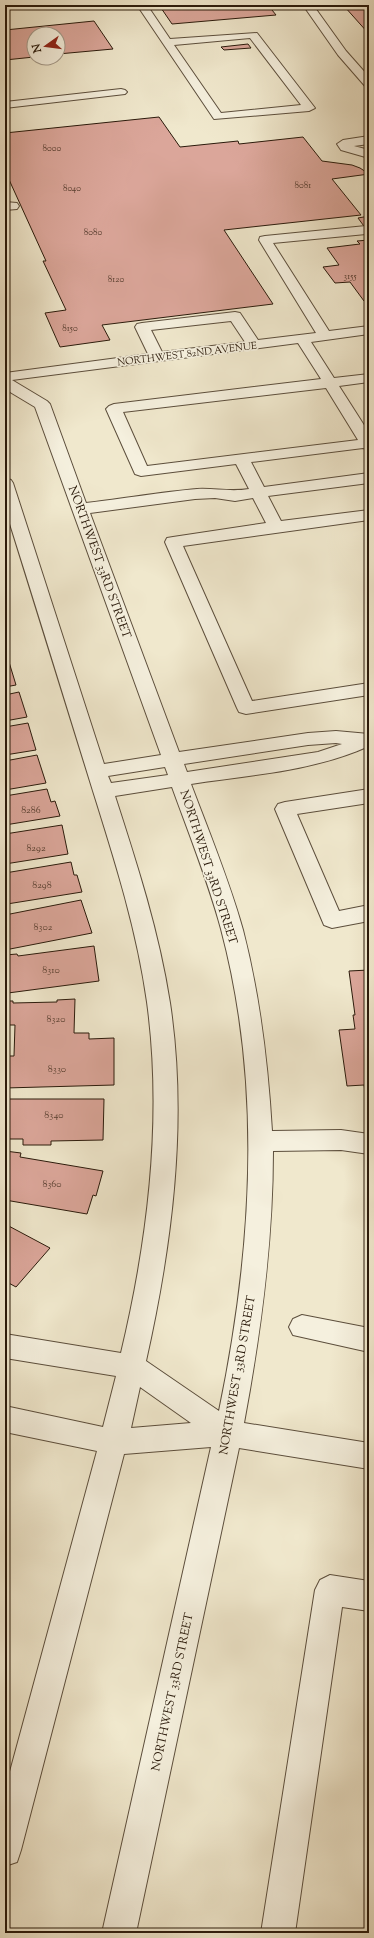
<svg xmlns="http://www.w3.org/2000/svg" width="374" height="1938" font-family="'Sorts Mill Goudy',serif">
<rect width="100%" height="100%" fill="#f0e8cd"/>
<filter id="stains"><feTurbulence type="fractalNoise" baseFrequency=".005" numOctaves="4"/><feColorMatrix values="0 0 0 0 .2 0 0 0 0 .09 0 0 0 0 .02 0 0 0 .5 -.17"/></filter>
<radialGradient id="worn" r=".72"><stop offset=".6" stop-color="#630" stop-opacity="0"/><stop offset="1" stop-color="#630" stop-opacity=".3"/></radialGradient>
<path fill="#dba69a" stroke="#2a1a0b" d="M159,5h109l8,10 -104,9z
M369,5v29l-25,-28z
M94,21l19,28 -55,5v-20h-24v23l-29,3v-30z
M248,44l3,4 -27,2 -3,-3z
M159,117l21,30 58,-6 1,3 64,-7 19,24 30,4 8,3 9,6 -37,5 29,36 -137,15 49,74 -171,21 8,15 -50,7 -15,-34 21,-3 -23,-49h3l-40,-88h2l-3,-7v-33z
M369,216v17l-11,-15z
M369,240v61h-5l-14,-19 -15,1 -12,-16 16,-2 -12,-17 33,-4 -3,-3z
M9,662l7,23 -11,2v-24z
M19,692l8,25 -22,4v-26z
M28,723l8,27 -31,5v-28z
M37,755l9,28 -41,7v-29z
M47,789l4,13 4,-1 5,15 -55,9v-29z
M62,825l6,29 -63,10v-30z
M71,862l3,13h3l5,17 -75,12 1,3 -3,1v-35z
M81,900l11,33 -87,17v-35z
M94,946l5,35 -91,12 -1,-4 -2,1v-35l12,-1 1,2z
M369,970v127h-3l-2,-12 -17,1 -8,-56 16,-1 -2,-14h2l-6,-44z
M75,999l-1,34h15v6l25,-1v47l-109,3v-32h9l1,-31h-10v-24h8v2l44,-1v-2z
M5,1099h99l-1,41 -52,1v4h-28v-6h-16l1,-10h-3z
M5,1151l16,2 -1,4 83,14 -7,25 -3,-1 -6,19 -82,-14z
M5,1224l45,24 -34,39 -11,-6z"/>
<g fill="none" stroke-linecap="round" stroke-linejoin="round">
<defs>
<path id="minor" d="M137,5h10l23,34 87,-6 58,75 -6,3 -95,8zM250,38l51,67 -80,8 -47,-68z
M303,5h10l33,46 23,26v10l-4,-1 -27,-31z
M121,89l4,1 2,2 -2,2 -120,14v-6z
M369,136v8l-15,2 15,4v8l-28,-8 -4,-6 6,-4z
M5,202l12,1 2,3 -2,3 -12,1z
M366,226l3,1v6l-3,1 -93,9 56,88 40,-5v8l-58,8 23,36 35,-4v8l-30,4 30,47v17l-6,-2 -112,14 13,25 105,-14v10l-101,13 13,25 88,-11v10l-186,26 69,155 117,-18v12l-123,19 -7,-2 -2,-4 -72,-166 2,-4 6,-1 93,-14 -13,-25 -18,3 -20,-3 -20,1 -105,14 89,239 129,-19 28,-2 33,3v12c-55,25 -118,29 -178,38 18,48 38,96 52,146 17,66 25,133 29,201l69,-1 28,4v20l-28,-4 -68,1c0,92 -12,181 -29,272l125,20v26l-130,-21 -103,485h-34l109,-486 -87,7 -103,396 -4,12 -12,4v-76l92,-339 -92,-19v-26l98,21 13,-51 -111,-18v-24l116,19c27,-113 42,-234 26,-351 -10,-72 -32,-141 -54,-211 -29,-94 -58,-188 -88,-283v-30l6,2 2,3 91,281 57,-9 -126,-348 -30,-18v-16l143,-19 -13,-27 2,-3 5,-1 93,-11 5,1 18,27 58,-7 -57,-93 1,-3 5,-1zM231,321l14,21 -83,10 -11,-22zM298,343l23,36 -207,25 -5,2 -3,3 29,65 6,2 95,-12 13,25c-18,3 -35,-1 -52,0 -37,3 -74,10 -111,14l-36,-99 -3,-3 -35,-21zM326,388l32,52 -211,26 -24,-54zM336,743l6,1 -24,8 -131,20 -3,-8 124,-19zM165,767l3,8 -57,8 -3,-7zM172,787c17,47 36,94 49,142 42,158 31,323 -2,482l-73,-50c26,-116 42,-239 24,-358 -11,-71 -33,-139 -55,-207zM140,1387l51,36 -60,5z
M369,789v14l-72,11 42,97 30,-6v16l-37,7 -8,-3 -49,-116 3,-5 7,-2z
M302,1315l67,13v24l-76,-17 -4,-8 4,-8z
M330,1575l39,6v30l-27,-4 -47,326h-34l54,-343 5,-10z"/>
</defs>
<use href="#minor" stroke="#5c4e3c" stroke-width="2"/>
<use href="#minor" fill="#f5f0de" fill-rule="evenodd"/>
</g>
<g text-anchor="middle" stroke-width="3.5" stroke-linejoin="round" paint-order="stroke">
<g font-size="9" fill="#563d2f">
<text x="52" y="151">8000</text>
<text x="303" y="188">8081</text>
<text x="72" y="191">8040</text>
<text x="93" y="235">8080</text>
<text x="350" y="279">3155</text>
<text x="116" y="282">8120</text>
<text x="70" y="331">8150</text>
</g>
<g font-size="10" fill="#2a1a0b" stroke="#f5f0de">
<text transform="translate(187 353) rotate(-7)" y="4">NORTHWEST 82ND AVENUE</text>
</g>
<g font-size="10" fill="#563d2f">
<text x="31" y="813">8286</text>
<text x="36" y="851">8292</text>
<text x="42" y="888">8298</text>
<text x="43" y="930">8302</text>
<text x="51" y="973">8310</text>
<text x="56" y="1022">8320</text>
<text x="57" y="1072">8330</text>
<text x="54" y="1118">8340</text>
<text x="52" y="1187">8360</text>
</g>
<g font-size="12" fill="#2a1a0b" stroke="#f5f0de">
<text transform="translate(100 562) rotate(70)" y="4">NORTHWEST 33RD STREET</text>
<text transform="translate(209 867) rotate(72)" y="4">NORTHWEST 33RD STREET</text>
<text transform="translate(237 1375) rotate(-80)" y="4">NORTHWEST 33RD STREET</text>
<text transform="translate(172 1692) rotate(-78)" y="4">NORTHWEST 33RD STREET</text>
</g>
</g>
<rect width="374" height="1938" fill="none" stroke="#f0e8cd" stroke-width="20"/>
<rect x="6" y="6" width="362" height="1926" fill="none" stroke="#2a1a0b" stroke-width="2"/>
<rect x="10" y="10" width="354" height="1918" fill="none" stroke="#2a1a0b"/>
<g transform="translate(46 46) rotate(256)"><circle r="19" fill="#f5f0de" stroke="#a49a8a"/>
<path d="M0-3L7 15L0 10L-7 15Z" fill="#8f2418"/>
<text y="-6" font-size="11" font-weight="bold" text-anchor="middle" fill="#2a1a0b">N</text>
</g>
<rect width="100%" height="100%" filter="url(#stains)"/>
<rect width="100%" height="100%" fill="url(#worn)"/>
</svg>
